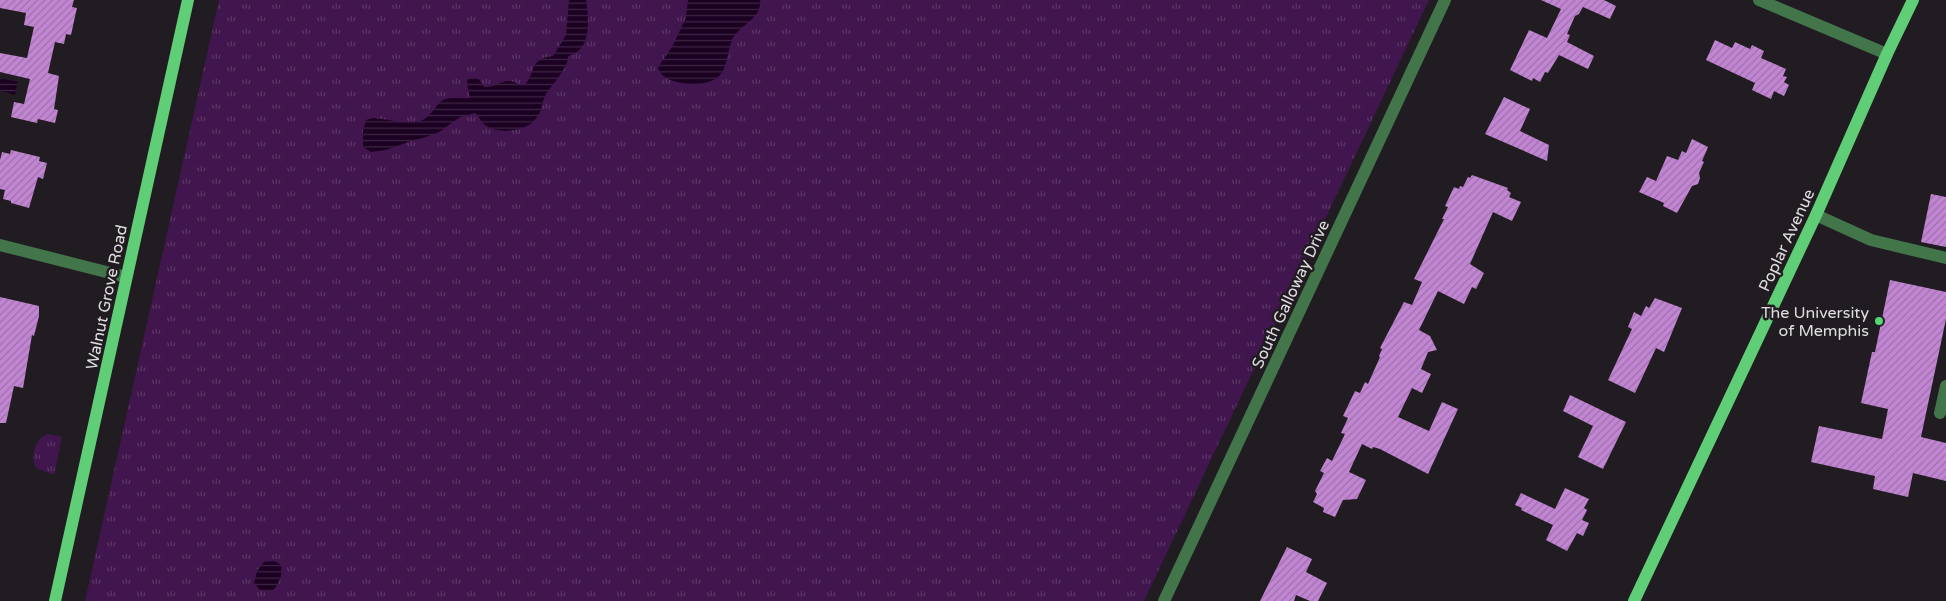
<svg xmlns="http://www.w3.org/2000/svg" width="1946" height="601" font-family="'Varela Round',sans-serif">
<defs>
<pattern id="grass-tufts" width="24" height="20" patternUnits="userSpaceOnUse" patternTransform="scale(1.25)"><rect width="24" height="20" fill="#41154d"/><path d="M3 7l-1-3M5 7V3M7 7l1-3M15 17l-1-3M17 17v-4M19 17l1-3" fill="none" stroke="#5c3766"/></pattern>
<pattern id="water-rules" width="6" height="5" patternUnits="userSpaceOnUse" patternTransform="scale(1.25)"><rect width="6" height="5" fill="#1b0022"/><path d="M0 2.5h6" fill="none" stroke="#3c2542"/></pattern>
<pattern id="building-hatch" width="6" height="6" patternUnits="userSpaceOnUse" patternTransform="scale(1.25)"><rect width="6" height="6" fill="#c285d3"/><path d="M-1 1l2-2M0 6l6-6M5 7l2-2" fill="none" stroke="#9c71a8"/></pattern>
</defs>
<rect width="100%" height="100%" fill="#201c21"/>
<path fill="url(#grass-tufts)" d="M219,0h1210l-285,601h-1059z
M48,434l14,3 -8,38 -18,-7c-6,-11 -1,-31 12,-34z"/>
<path fill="url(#water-rules)" d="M569,0h17c3,19 6,51 -18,56 1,12 -17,29 -23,40 -3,6 -3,15 -8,21 -8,14 -36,17 -49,10 -7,-4 -8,-10 -13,-14l-15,4 -21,15 -16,6 -12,3 -25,9 -15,2 -8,-5v-16l3,-11 7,-2c14,1 30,6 43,4 16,-2 19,-20 30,-23 6,-2 17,0 23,-1 1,-6 -2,-11 -2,-18l3,-2h8l6,9c9,1 16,-6 25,-6 6,0 9,5 16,4 12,-15 4,-26 28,-29l13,-21z
M688,0h72c3,16 -18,25 -26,36 -7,12 -6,32 -15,40 -12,13 -58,10 -61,-9l14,-20 14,-29z
M0,78l18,4 -3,13 -15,-4z
M274,561l7,4c2,10 -2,20 -9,26l-12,-1 -6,-7 3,-12 7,-9z"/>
<path fill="url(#building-hatch)" d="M0,0h74l-2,7 5,1 -1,4 -5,23 -5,-1 -2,10 -9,-2 -7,31 11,3 -5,33 4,1 -3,13 -17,-4 -1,4 -26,-6 3,-15 10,2 6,-25 -30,-7v-19l27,5 7,-31 -10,-2 2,-12 -26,-5z
M1541,0h63l12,6 -6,13 -27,-12 -4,7 -4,2 -8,18 3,1 -3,7 27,14 -6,13 -29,-14 -11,18 -3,-1 -5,10 -7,-4 -1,3 -22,-11 19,-40 18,8 14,-29z
M1715,40l17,8 3,-6 15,7 2,-4 12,6 -3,7 25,11 -3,7 4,1 -3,5 5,3 -5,11 -10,-5 -3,8 -19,-9 3,-7 -49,-23z
M1504,97l26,12 -10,22 29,14 -2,16 -62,-27z
M1692,139l16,8 -6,14 2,1 -5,11 1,5 -2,6 -6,2 -15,27 -14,-7 1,-3 -25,-11 8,-15 9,4 11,-25 11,4 4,-9 4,2z
M11,150l29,7 -1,4 8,2 -4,16 -5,-2 -9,31 -18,-5v-2l-8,-2 2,-9 -5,-1v-29l2,-8 8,2z
M1472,175l36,13 -1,2 4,3 -2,4 12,5 -9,19 -19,-9 -23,52 14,9 -8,16 -4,-2 -8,17 -26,-13 -19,39 11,6 7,14 -9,2 -7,17 10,5 -9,19 -10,-5 -14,29 31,14 13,-29 16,7 -30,65 -48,-25 -7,-2 -1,2 -10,-5 -13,28 17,8 -9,19 -14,1 -8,17 -12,-5 1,-4 -11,-6 4,-8 -2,-3 9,-18 -4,-2 7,-13 5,3 13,-27 -4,-1 7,-15 -5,-2 12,-25 5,2 5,-11 3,2 12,-27 -1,-1 3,-7 -2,-1 24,-46 8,3 10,-23 -8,-3 30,-60h-2l6,-12 -3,-1 9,-19 5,2 1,-3 3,1 5,-10 2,1z
M1931,194l15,3v50l-25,-5z
M1890,280l56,12v27l-25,118 25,6v38l-33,-8 -5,24 -35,-8 2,-13 -64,-14 8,-36 63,13 6,-30 -27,-6 11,-51h3z
M0,297l39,9v10l-5,20 -2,-1 -9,53 -9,-2 -8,37h-6z
M1655,298l27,10 -18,44 -8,-4 -21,45 -27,-13 24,-51 -4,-2 6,-15 7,4 5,-10 3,2z
M1570,395l56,27 -23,47 -25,-12 15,-31 -30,-15z
M1565,488l24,11 -5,9 3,2 -5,10 7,3 -6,13 -6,-3 -10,18 -21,-11 7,-15 -32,-15 1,-2 -7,-3 6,-12 34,16z
M1287,547l25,12 -6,13 21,11 -9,18h-8l-14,-6 -2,6h-34z"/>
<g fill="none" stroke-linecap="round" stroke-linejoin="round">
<path stroke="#43754b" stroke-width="12" d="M1759,0l128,54
M1816,215l55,25 75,18
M0,245l126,32
M1940,413l6,-27
M1164,601l281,-601"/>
<path stroke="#60ce76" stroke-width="12" d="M55,601l133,-601
M1634,601l182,-386 71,-161 26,-54"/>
</g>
<circle fill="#55d671" stroke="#201c21" stroke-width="2" cx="1879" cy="321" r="5"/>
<g text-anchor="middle" stroke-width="5" stroke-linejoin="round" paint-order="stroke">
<g font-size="16" fill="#e0dde1" stroke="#201c21">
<text transform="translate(1786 240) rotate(-65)" y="6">Poplar Avenue</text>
<text transform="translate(1290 294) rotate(-65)" y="6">South Galloway Drive</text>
<text transform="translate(106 297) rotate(-78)" y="6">Walnut Grove Road</text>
</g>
<g font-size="16" fill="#e0dde1" stroke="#201c21" text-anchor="end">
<text x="1869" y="318">The University<tspan x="1869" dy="18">of Memphis</tspan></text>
</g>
</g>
</svg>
